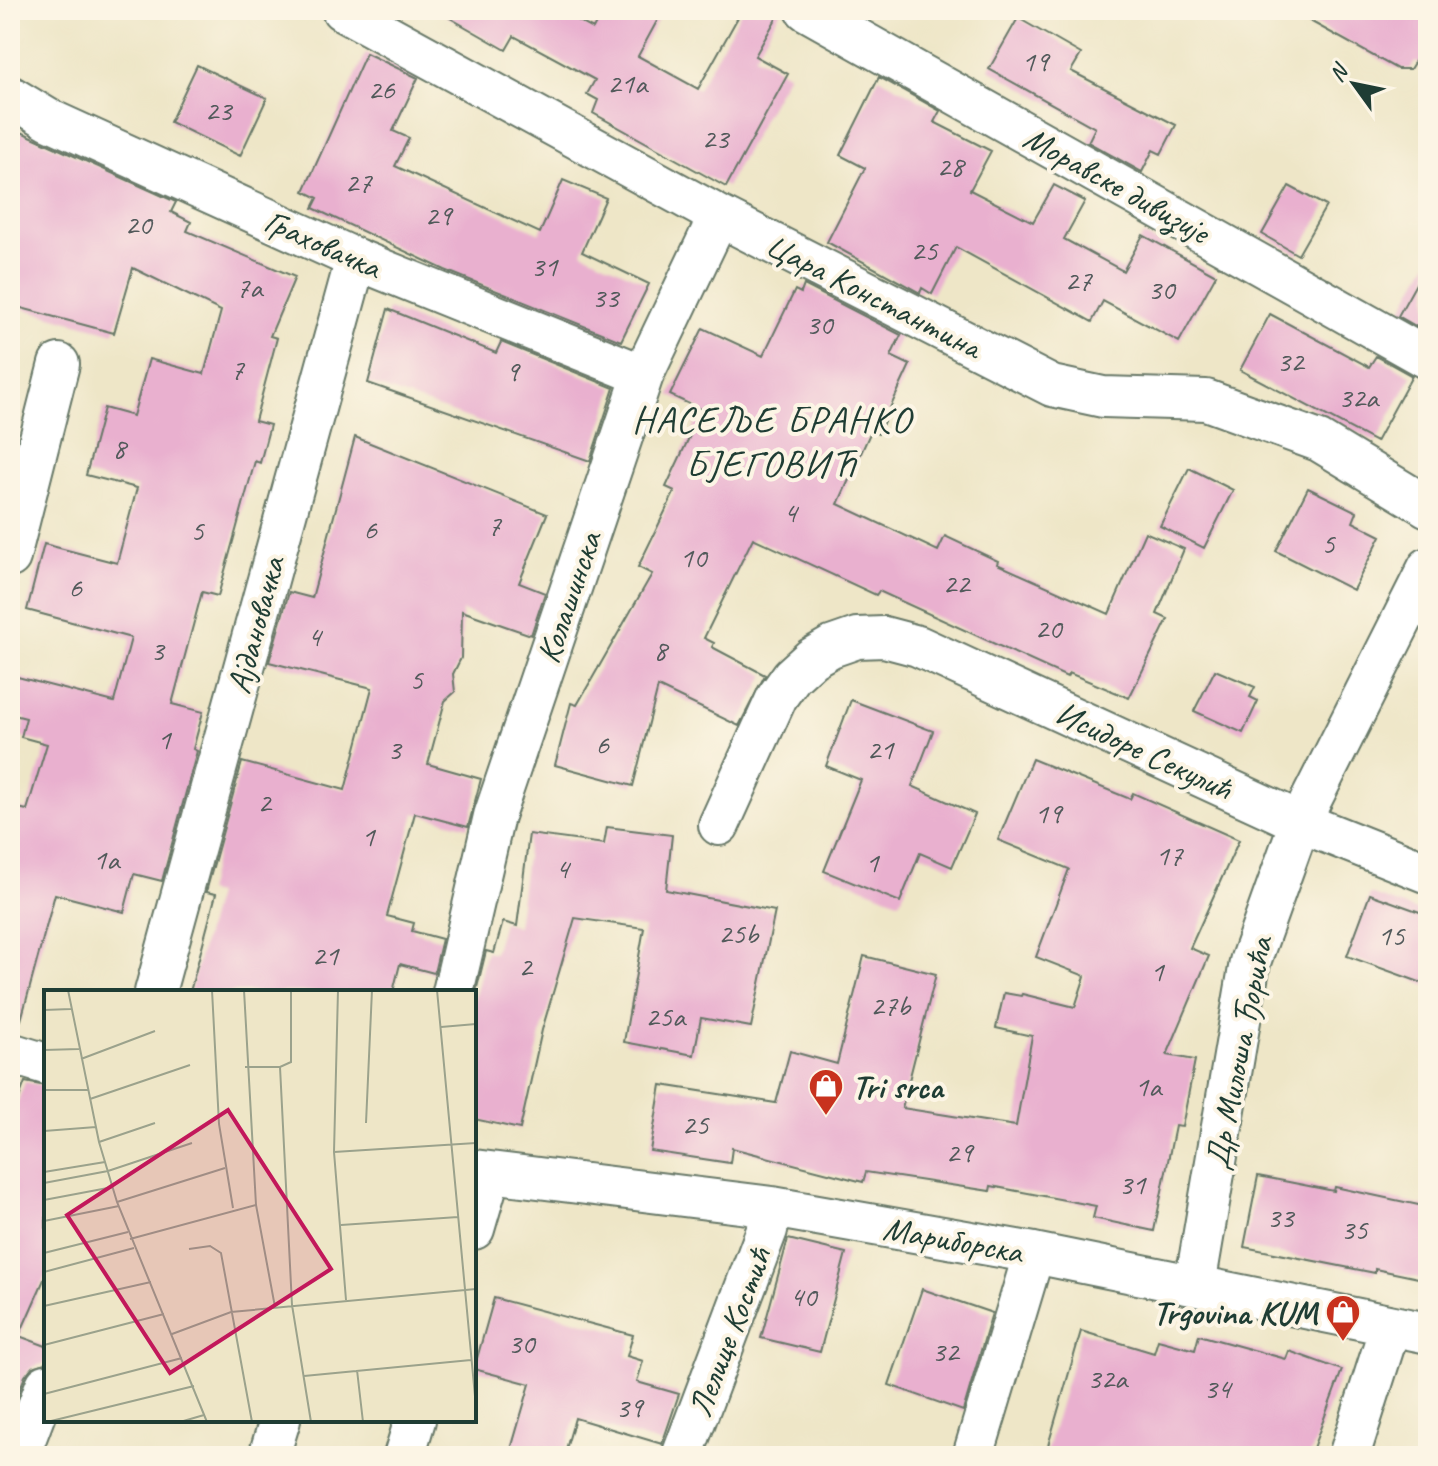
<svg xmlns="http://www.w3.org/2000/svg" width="1438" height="1466" font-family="Caveat,sans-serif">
<rect width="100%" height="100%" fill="#fcf5e5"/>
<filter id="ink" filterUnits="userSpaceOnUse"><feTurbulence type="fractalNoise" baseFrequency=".0125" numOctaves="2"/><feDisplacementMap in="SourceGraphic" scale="16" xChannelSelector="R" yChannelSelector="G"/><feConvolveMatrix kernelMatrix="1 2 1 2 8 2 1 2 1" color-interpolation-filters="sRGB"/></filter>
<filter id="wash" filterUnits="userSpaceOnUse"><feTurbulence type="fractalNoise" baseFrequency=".006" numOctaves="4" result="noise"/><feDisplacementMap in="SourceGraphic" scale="32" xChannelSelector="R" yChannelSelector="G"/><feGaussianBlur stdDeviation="1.8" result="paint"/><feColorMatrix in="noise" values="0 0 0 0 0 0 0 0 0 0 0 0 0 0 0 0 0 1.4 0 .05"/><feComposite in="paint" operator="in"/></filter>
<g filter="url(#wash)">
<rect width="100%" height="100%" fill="#eee6c7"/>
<g id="blocks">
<path fill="#e9b0cf" d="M436,10h122l35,19 10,-19h60l-25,46 60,33 44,-79h39l-26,46 33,18 -62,113 -133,-74 5,-13 -11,-6 8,-14 -81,-44 -8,14z
M1290,10h138v59l-13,-8 -5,8h-13z
M1018,18l63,36 -10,17 105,54 -15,29 -8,-4 -11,22 -54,-30 7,-14 -106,-59z
M366,53l52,25 -25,53 16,7 -14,28 145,67 23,-53 43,18 -24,54 67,32 -28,57 -176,-71 -132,-62 5,-10 -14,-7z
M197,65l70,33 -27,58 -70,-34z
M879,77l61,34 -6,11 57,29 -21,39 63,32 21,-37 31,16 -21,38 59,32 20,-36 73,40 -37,67 -76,-41 -11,21 -136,-75 -24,47 -10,-6 -2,5 -93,-51 38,-74 -25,-13z
M19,131l157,71 -5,10 20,10 -4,9 108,46 -25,59 7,2 -22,83 15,4 -10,38 -5,-2 -37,135 -16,-4 -30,112 31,8 -10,37 4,2 -35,130 -28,-7 -10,38 -69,-18 -34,126 -11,-2v-212l17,4 20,-66 -26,-7 5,-19 -16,-4v-39l104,27 17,-64 -104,-28 17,-66 73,19 20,-75 -51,-13 18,-67 29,8 16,-57 55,15 17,-63 -88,-43 -19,65 -104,-28v-154z
M1289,186l37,20 -28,49 -36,-21z
M1428,262v71l-30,-17z
M804,285l97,50 -10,21 19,9 -32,69 -7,-3 -33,73 100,47 7,-15 53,25 -1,3 112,50 36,-82 39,17 -27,65 11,5 -39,79 -60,-25 -2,4 -188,-86 -3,4 -123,-57 -49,100 10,5 -2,4 53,28 -26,51 -81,-39 -25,99 -78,-21 16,-62 6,2 75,-131 -14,-7 37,-76 -9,-4 36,-77 -32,-15 33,-67 60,28 32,-66 6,3z
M388,309l108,44 5,-11 113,46 -24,73 -222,-78z
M1270,314l99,53 7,-11 36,20 -36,66 -136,-72z
M355,437l192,77 -28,69 26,10 -14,42 -69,-24 -1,47 -8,16 2,18 -10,9 -17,63 53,15 -13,48 -53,-14 -28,103 27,7 -2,8 30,8 -8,34 -34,-9 -7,28h-203l26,-98 -10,-2 36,-130 103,28 27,-102 -103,-26 20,-70 23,6z
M1189,468l44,22 -29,58 -44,-22z
M1308,488l49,24 -4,10 28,14 -28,54 -77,-39z
M1215,670l40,17 -5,10 8,4 -15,32 -49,-22z
M851,700l82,31 -21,55 63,28 -23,53 -32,-14 -20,49 -76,-31 37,-91 -35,-14z
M1032,759l98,40 3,-6 106,47 -49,108 19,8 -42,99 28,5 -13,67 -7,-1 -21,105 -61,-13 3,-12 -105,-20 -1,5 -124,-19 -3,10 -131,-34 -2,15 -80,-12 11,-66 115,18 14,-52 47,13 27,-108 72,18 -34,134 114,18 16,-90 -36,-8 8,-35 17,3 1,-2 53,13 10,-31 -49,-19 33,-88 -71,-29z
M607,827l65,8 -6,55 109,21 -24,116 -50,-9 -7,37 -70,-13 20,-114 -69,-10 -33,112 -22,99 -46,-10v-119l12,-49 8,2 9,-31 14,4 12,-92 75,10z
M1370,894l58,21v70l-81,-29z
M25,1082l21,4v189l-27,61 27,10v17l-14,4 -7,9 -15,39v-293z
M1258,1176l76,15 1,-4 93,20v73l-53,-11v4l-131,-26z
M788,1239l58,14 -26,99 -59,-14z
M922,1289l70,24 -29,98 -74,-26z
M494,1298l139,37 -6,21 16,5 -6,21 42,12 -17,50 -87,-26 -11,38h-55l21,-72 -56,-15z
M1081,1331l73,22 4,-13 37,10 4,-15 87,24 3,-8 53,19 -32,86h-265z"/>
</g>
</g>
<g filter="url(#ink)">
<use href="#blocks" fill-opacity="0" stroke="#677867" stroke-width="2"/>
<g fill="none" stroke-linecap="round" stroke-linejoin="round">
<defs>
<path id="minor" d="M342,10l377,206 333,170 51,11 103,3 113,41 109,66
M806,10l622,349
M10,96l38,23 308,140 287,116
M10,557l49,-193
M719,825l58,-128 15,-21 20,-18 19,-11 26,-9 27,-1 34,9 382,176 128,51
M155,992l201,-733
M453,992l41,-176 149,-441 76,-159
M10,1053l36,11
M474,1170l298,37 262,46 394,80
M474,1229l16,-55
M1195,1285l55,-323 50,-140 128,-254
M19,1456l27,-71
M269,1456l11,-36
M404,1456l11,-36
M682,1456l85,-226 5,-23
M973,1456l61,-203
M1349,1456l41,-129"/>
</defs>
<use href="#minor" stroke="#677867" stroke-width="44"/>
<use href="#minor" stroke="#fff" stroke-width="40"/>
</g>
</g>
<defs>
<symbol id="shop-pin" viewBox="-11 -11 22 30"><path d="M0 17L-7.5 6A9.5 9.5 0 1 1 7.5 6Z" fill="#c8321e" stroke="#fcf5e5"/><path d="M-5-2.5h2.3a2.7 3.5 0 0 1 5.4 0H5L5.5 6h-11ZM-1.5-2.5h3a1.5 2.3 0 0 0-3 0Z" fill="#fff"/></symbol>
</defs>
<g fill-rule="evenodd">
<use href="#shop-pin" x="806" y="1066" width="40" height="54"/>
<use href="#shop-pin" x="1323" y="1292" width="40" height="54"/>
</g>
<g text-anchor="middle" stroke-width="8" stroke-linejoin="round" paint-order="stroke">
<g font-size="30" fill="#525a5b">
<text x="1035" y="71">19</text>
<text x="627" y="93">21a</text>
<text x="381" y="99">26</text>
<text x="218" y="120">23</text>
<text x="715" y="148">23</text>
<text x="950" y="176">28</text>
<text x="358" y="192">27</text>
<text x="438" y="225">29</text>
<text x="138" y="234">20</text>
<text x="924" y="260">25</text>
<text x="544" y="276">31</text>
<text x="1078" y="290">27</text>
<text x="249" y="297">7a</text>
<text x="1161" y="299">30</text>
<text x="605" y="307">33</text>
<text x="819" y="334">30</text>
<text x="1290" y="371">32</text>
<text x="237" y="379">7</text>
<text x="512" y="381">9</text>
<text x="1358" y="407">32a</text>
<text x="119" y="458">8</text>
<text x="790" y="522">4</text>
<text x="494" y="535">7</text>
<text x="370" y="539">6</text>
<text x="197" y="540">5</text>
<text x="1328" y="553">5</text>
<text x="693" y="567">10</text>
<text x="956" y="593">22</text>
<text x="75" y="597">6</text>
<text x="1048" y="638">20</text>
<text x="314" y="646">4</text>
<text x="157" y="660">3</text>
<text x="660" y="660">8</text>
<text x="416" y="689">5</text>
<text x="164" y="749">1</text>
<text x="602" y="754">6</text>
<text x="394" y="759">3</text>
<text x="880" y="759">21</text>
<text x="264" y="812">2</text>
<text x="1048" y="823">19</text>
<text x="368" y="846">1</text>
<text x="1169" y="865">17</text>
<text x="106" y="869">1a</text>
<text x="872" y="872">1</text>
<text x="562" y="878">4</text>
<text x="738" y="943">25b</text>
<text x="1391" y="945">15</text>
<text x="325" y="965">21</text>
<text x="525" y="976">2</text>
<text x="1157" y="981">1</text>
<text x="890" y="1015">27b</text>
<text x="665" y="1026">25a</text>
<text x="1148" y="1096">1a</text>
<text x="695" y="1134">25</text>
<text x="959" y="1162">29</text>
<text x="1132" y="1194">31</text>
<text x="1280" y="1227">33</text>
<text x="1354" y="1239">35</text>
<text x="803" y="1306">40</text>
<text x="521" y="1353">30</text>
<text x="945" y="1361">32</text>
<text x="1107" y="1388">32a</text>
<text x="1217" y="1398">34</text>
<text x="629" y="1417">39</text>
</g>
<g font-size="34" fill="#1f3d34" stroke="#fcf5e5">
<text transform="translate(1117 184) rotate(29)" y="12">Моравске дивизије</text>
<text transform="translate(323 243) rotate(24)" y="12">Граховачка</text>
<text transform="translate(874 295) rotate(27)" y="12">Цара Константина</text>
<text transform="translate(568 597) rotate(-71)" y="12">Колашинска</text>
<text transform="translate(255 625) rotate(-75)" y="12">Ајдановачка</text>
<text transform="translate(1144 750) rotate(25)" y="12">Исидоре Секулић</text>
<text transform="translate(1238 1053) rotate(-79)" y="12">Др Милоша Ђорића</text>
<text transform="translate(953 1239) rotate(10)" y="12">Мариборска</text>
<text transform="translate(729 1332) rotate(-69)" y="12">Лелице Костић</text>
</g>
<g font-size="34" font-weight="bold" fill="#1f3d34" stroke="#fcf5e5" text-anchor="start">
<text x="852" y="1098">Tri srca</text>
<text x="1317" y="1324" text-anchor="end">Trgovina KUM</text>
</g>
<g font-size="38" letter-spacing="2" fill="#1f3d34" stroke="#fcf5e5">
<text x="772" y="432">НАСЕЉЕ БРАНКО<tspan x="772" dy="44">БЈЕГОВИЋ</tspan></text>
</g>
</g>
<g transform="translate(44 990)">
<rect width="432" height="432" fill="#eee6c7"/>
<path fill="none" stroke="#9ba28c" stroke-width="2" d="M24,0l31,152 18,60 90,220M168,0l7,134 14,84M200,0l12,215 19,102M294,0l-4,162 12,148M393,0l39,417M0,20l27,-1M397,37l35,-3M0,60l35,-1M37,69l74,-28M201,77h35l11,-5v-72M236,77l12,238 19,117M0,100h44M46,109l100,-34M322,133l6,-133M0,141l52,-4M55,152l56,-19M290,162l142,-9M0,182l61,-10M0,193l64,-12 84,-28M0,210l69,-13M73,212l108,-34M0,231l75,-15M297,235l117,-8M86,249l126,-34M145,259l21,-3 11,7 31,169M0,263l84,-21M0,282l90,-24M0,316l107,-24M128,344l59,-22 245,-23M0,355l120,-31M313,380l6,52M260,386l167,-16M0,404l138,-36M3,432l147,-36M136,432l24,-7"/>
<path fill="#c2185b" fill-opacity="0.15" stroke="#c2185b" stroke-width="4" d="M184,120l103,159 -161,104 -103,-158z"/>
<rect width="432" height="432" fill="none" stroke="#1f3d34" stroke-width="4"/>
</g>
<rect width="1438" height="1466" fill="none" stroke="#fcf5e5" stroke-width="40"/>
<g transform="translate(1354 84) rotate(303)" stroke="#fcf5e5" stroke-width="6" paint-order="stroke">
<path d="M0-6L14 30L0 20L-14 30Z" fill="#1f3d34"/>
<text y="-12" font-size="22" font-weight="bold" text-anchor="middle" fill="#1f3d34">N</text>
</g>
</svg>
